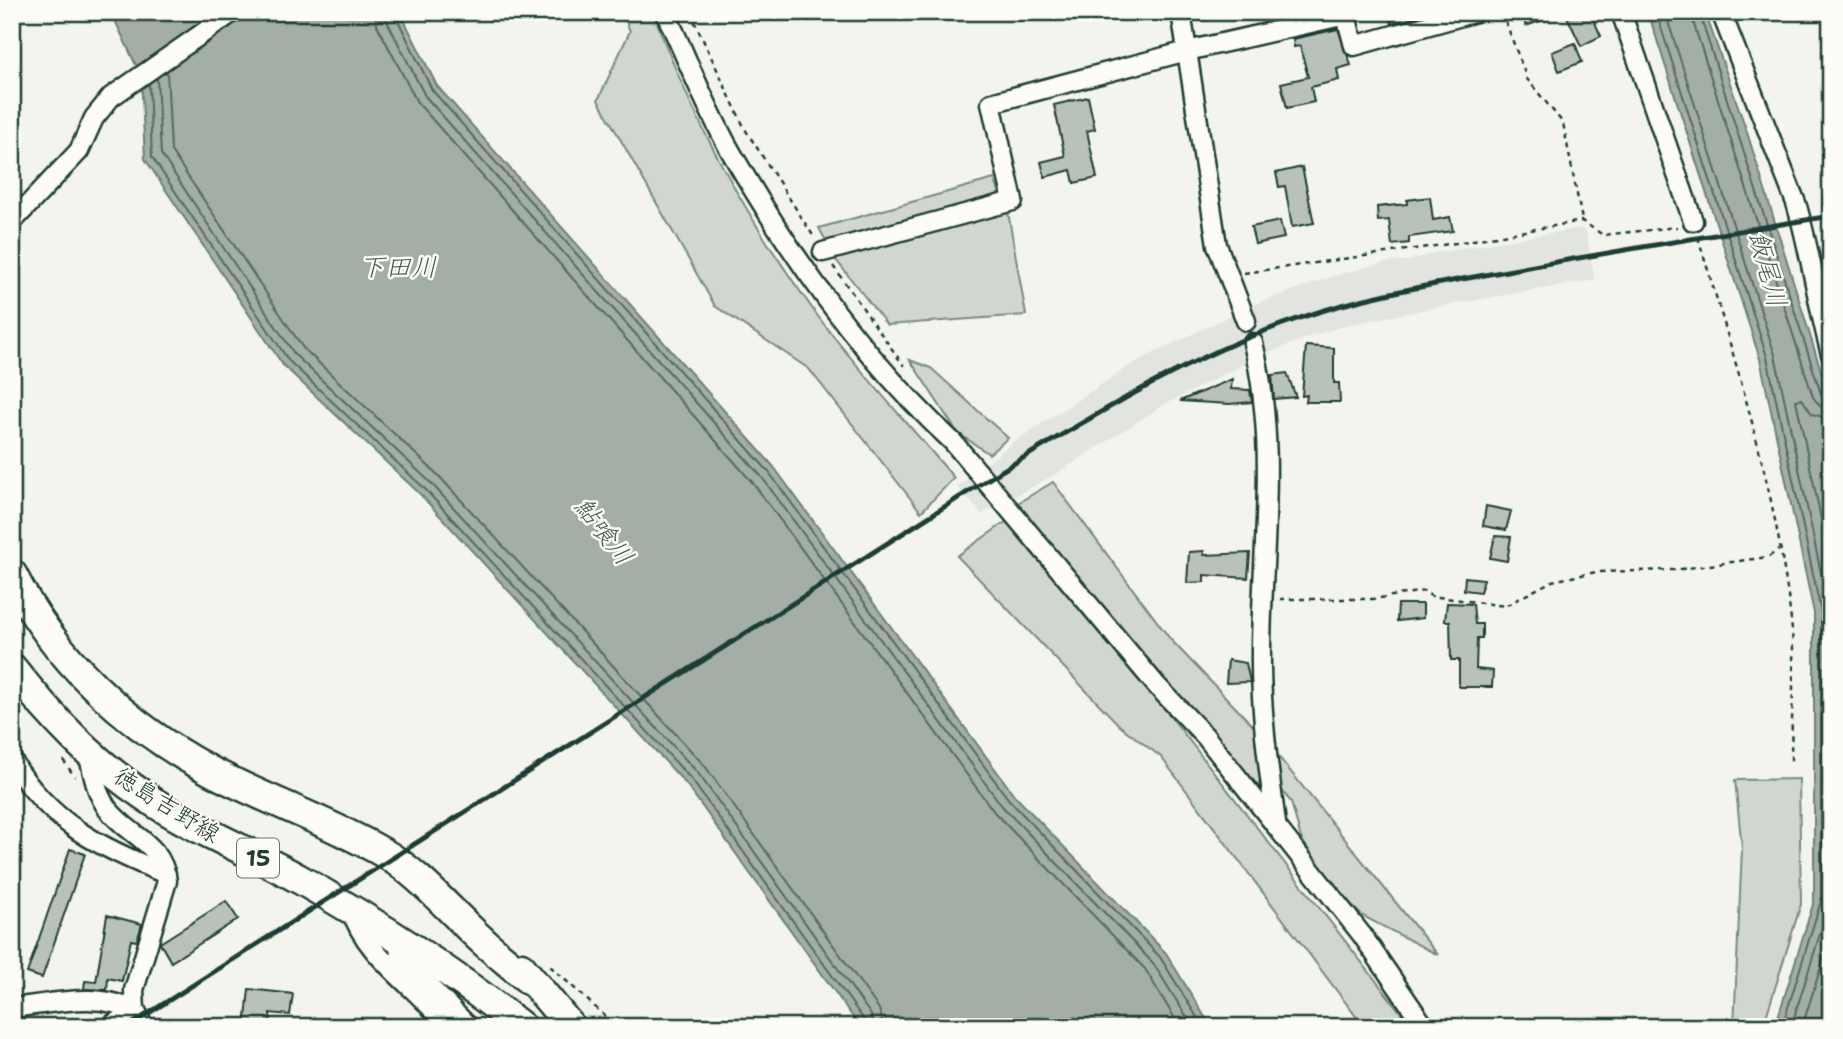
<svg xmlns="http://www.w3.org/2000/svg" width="1843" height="1039" font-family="'Shantell Sans','Klee One',sans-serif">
<rect width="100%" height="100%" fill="#f4f4ef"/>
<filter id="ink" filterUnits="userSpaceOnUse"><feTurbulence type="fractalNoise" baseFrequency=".0143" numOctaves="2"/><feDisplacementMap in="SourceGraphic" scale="14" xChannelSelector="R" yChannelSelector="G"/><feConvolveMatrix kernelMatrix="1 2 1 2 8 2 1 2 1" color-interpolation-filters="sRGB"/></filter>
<g filter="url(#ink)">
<path fill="#e2e5df" d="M1581,228l5,3 9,49 -147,25 -101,20 -36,11 -61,25 -88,45 -106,68 -74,40 -25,-27 58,-46 119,-78 115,-57 88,-31 49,-13 21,-1 32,-9z"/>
<path fill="#d1d6d1" stroke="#788a82" stroke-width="2" d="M622,12h31c40,110 95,209 164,303 42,57 92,109 137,163l-33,34 -112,-143 -94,-63 -117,-206 32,-69z
M994,179l8,19 -175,45 -8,-15z
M1008,212l18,103 -139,10 -54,-69z
M910,360l21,8 77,70 -19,16 -32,-22z
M1053,482l118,158 87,91 180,224 -77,-40 -36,-39 -24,-38 -10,-36 -25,-31 -10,18 -129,-147 -109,-139z
M1010,519l154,189 248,319h-48l-203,-270 -41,-31 -163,-170z
M1799,779l2,125 -38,123h-29l8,-178 -7,-69z"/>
<path fill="#a3aea7" stroke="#6e8179" stroke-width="2" d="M111,12h289l37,74 336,380 242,330 151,157 45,74h-351l-174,-243 -267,-291 -136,-128 -138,-206 -4,-83z
M1648,12h57l41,117 85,274v624h-56l39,-126v-288l-54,-254z"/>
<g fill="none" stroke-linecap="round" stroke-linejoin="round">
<path stroke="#546a62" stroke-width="2" d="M375,12l2,13 40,77 336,381 242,330 150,156 35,58
M385,12l2,9 38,75 336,380 241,330 151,157 40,64
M394,12l38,78 336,381 241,329 151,157 43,70
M1656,12l111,345 54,255v289l-39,126
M1665,12l110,343 54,256 1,291 -39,125
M1690,12l123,385 7,9 11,3
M1699,12l122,382 10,6
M167,71l4,80 132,197 135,127 267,291 174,243 5,18
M157,78l4,76 134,201 135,127 268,291 173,242 3,12
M149,84l3,73 137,204 135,127 267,291 173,241 1,7
M1831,419l-19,-5 -10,-15 -6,1 35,166
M1802,1027l29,-92"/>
</g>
<path fill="#b9c1bb" stroke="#1f3d34" stroke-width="2" d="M1389,12h44l-41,12z
M1521,12h39v2l-34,12z
M1565,12h25l11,24 -20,10z
M1338,29l13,36 -14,4 2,11 -28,7 3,15 -27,6 -6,-25 27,-6 -8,-31 -6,1 -1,-8z
M1575,43l7,19 -23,9 -7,-19z
M1088,97l7,32 -8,2 10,47 -23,5 -3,-13 -26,7 -4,-15 24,-6 -11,-51z
M1302,167l12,56 -22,4 -7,-41 -6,1 -3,-14z
M1430,197l3,23 17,-3 3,14 -44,6v6l-17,2 -3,-25 -11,1 -1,-14 30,-3v-4z
M1280,221l4,17 -29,6 -4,-17z
M1306,346l28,2v35h5l1,19h-34l1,-7 -5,1z
M1287,373l9,24 -22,2 -2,-24z
M1232,379l-1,10 19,1 2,12 -23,2 -49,-3z
M1486,506l25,5 -5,19 -23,-4z
M1495,536l16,1 -4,24 -17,-3z
M1204,551v4l46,-2 -2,25 -44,-3v7l-17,1 2,-31z
M1465,577l19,2 -4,13 -16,-2z
M1447,603l26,1 2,20h7v14h-5l-1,31 17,2 -1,16h-33v-27h-8l-1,-39h-5z
M1398,604h25v14l-26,3z
M1228,660l18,3 4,19 -24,1z
M70,849l15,5 -43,124 -15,-5z
M226,901l12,18 -67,43 -11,-19z
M107,915l35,9 -5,17 -6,-1 -9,41 -14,-3 -1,12 -23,-1 1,-8 11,1z
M249,989l44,5 -3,21 -20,-2 1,14h-26z"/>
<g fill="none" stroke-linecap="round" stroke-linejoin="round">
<defs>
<path id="minor" d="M665,12c22,46 41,96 66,140 61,106 132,207 222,290l204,244 48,50 157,199 63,92
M1181,12l36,233 29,76
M1345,12l9,34 122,-34
M1621,12l72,209
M1721,12l75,191c15,49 21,101 35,151
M12,222l67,-71 15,-33 17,-21 122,-85
M823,252l190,-51 -22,-98 196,-52 159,-36
M1253,343c25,100 9,204 8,306 -1,59 7,116 15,174
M88,752c5,20 7,39 19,56 22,29 54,33 60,73l-33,109 1,22
M12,760c37,63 89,88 154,114
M351,909c14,48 68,79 97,118
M398,958l21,18 50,51
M12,1008c38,-4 89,-18 123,4"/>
<path id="tertiary" d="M112,1027l23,-15 7,15"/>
<path id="primary" d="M12,574c41,84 115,152 197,196 56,30 117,50 173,82 40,23 69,61 103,91 15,13 30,25 45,38
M12,668c39,49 81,94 134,129 48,33 104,54 155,83 77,44 151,91 221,147
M521,967l50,60"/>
</defs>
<use href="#minor" stroke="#1f3d34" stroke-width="23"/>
<use href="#tertiary" stroke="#1f3d34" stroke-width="26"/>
<use href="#primary" stroke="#1f3d34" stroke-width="33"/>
<path stroke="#1f3d34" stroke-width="2.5" stroke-dasharray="5 5" stroke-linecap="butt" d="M690,12l55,117 69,108
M1502,12l25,67 36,44 19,97
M1698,237c38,126 78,252 93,383 5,47 0,97 0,144
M833,266l71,100
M1244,273l212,-30 126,-22 21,14 74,-8
M1280,599h93l51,-8 7,5 74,10 47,-25 44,-9 78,-2 94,-13 11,-7
M63,760l12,17
M550,966l67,61"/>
<use href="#minor" stroke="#fdfcf7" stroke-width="18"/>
<use href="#tertiary" stroke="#fdfcf7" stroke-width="21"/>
<use href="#primary" stroke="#fdfcf7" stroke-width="28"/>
<path stroke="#1f3d34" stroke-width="5" d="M127,1027l858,-546c102,-61 202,-125 315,-163 63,-22 130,-33 196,-45 111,-21 223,-39 335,-57"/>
</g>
</g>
<g text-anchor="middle" stroke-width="5" stroke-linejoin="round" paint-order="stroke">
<rect fill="#fdfcf7" stroke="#62766e" stroke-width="2" x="237" y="838.5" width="42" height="39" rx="5"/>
<g font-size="23" font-weight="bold" fill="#1f3d34">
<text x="258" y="866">15</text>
</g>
<g font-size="24" fill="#1f3d34" stroke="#fdfcf7">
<text transform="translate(167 805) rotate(32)" y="8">徳島吉野線</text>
</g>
<g font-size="26" font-style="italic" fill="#475f56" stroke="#fdfcf7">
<text x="398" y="276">下田川</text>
<text transform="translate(1768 269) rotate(75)" y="9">飯尾川</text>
<text transform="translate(604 531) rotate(52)" y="9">鮎喰川</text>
</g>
</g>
<rect width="1843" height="1039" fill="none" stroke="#fdfcf7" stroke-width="42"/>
<rect x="21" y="21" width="1801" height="997" fill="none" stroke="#1f3d34" stroke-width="2.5" filter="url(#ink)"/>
</svg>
